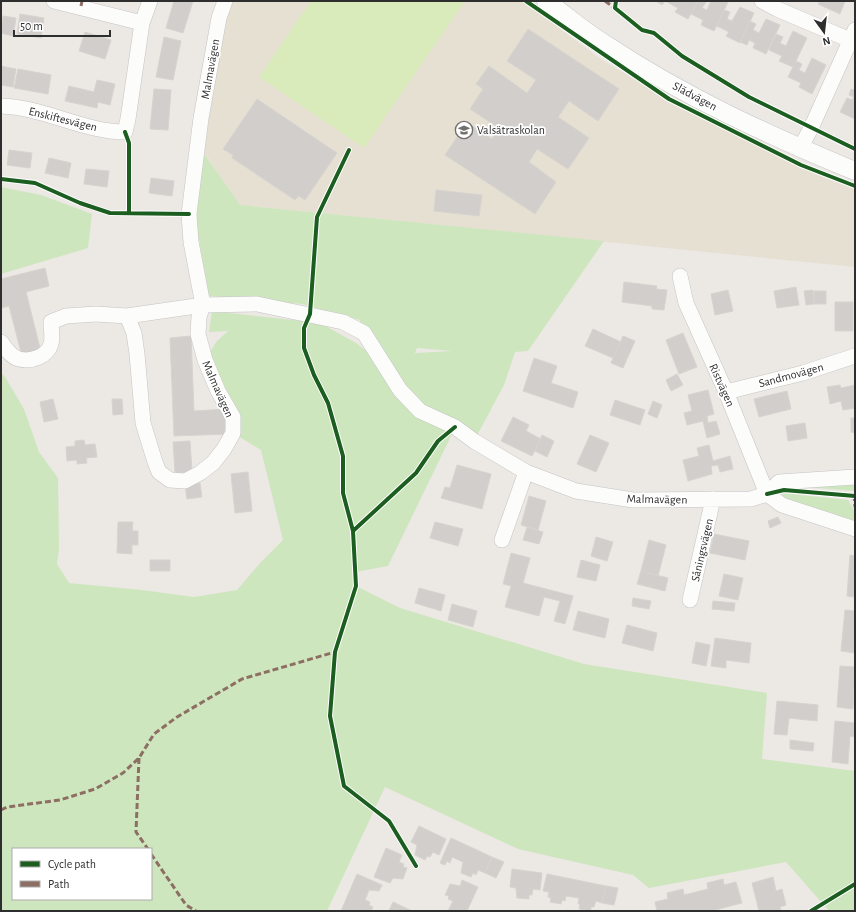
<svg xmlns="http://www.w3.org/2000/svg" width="856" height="912" font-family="'Alegreya Sans',sans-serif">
<rect width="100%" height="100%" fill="#ece8e4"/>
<path fill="#e6e0d3" d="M225,1h298l79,59 88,52 105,51 60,24v80l-616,-62 -41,-62z"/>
<path fill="#cee6be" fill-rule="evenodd" d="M203,152l37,53 364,36 -76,110 -13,1 -11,33 -30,56 -21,-9 -65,134 -33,6 1,14 44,22 184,56 183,29 -5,66 93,12v140h-26l-43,-49 -137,26 -16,-13 -115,-26 -133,-62 -58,124h-326v-538l4,4 19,32 15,43 19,26 1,71 -2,15 12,19 73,7 52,7 43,-7 24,-28 22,-22 -22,-90 -28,-17 -28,-73 12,-19 11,-10 -19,1 3,-21 108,12 36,20 26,20 -22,-32v-11l-58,-16 -93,-8 -13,-74zM417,348l35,3 -37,2zM13,849h138v50h-138z
M1,187l40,8 51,19 -4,34 -87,26z
M855,483v8l-63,-5z
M782,493l66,7 7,12v9l-72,-23z"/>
<path fill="#d9eabb" d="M311,1h154l-101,147 -105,-71z"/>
<path fill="#d1cecb" stroke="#d7d4d0" d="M174,1h19l-10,32 -17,-5z
M656,1h9l-3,4z
M665,1h33l-10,18 -13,-7 3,-4z
M698,1l8,1 -4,6 5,2 4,-9 17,1 -14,29 -13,-6 2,-5 -12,-6z
M820,1h25l-5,13 -22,-10z
M740,7l14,6 -14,30 -14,-7 3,-4 -12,-6 7,-16 6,2 -3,7 5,2z
M20,14l24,4 -3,20 -24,-4z
M3,16l13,2 -3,18 -12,-3z
M766,19l14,6 -14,29 -13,-6 2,-5 -6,-3 -2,5 -7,-3 10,-21 6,3 -3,6 6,3z
M528,29l91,60 -21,32 -29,-20 -11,16 31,21 -21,31 -31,-20 -8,13 27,20 -21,32 -90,-59 22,-33 25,17 7,-11 -29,-19 13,-20 -7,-5 13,-18 38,27 9,-13 -29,-19z
M793,31l14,7 -14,29 -14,-6 3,-5 -13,-6 7,-16 7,3 -3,6 6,3z
M85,32l26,8 -6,19 -26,-8z
M164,37l17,4 -8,39 -17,-3z
M812,58l14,7 -14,29 -13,-7 2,-4 -13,-6 8,-16 6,3 -3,6 6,3z
M1,66l15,3 -3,18 -12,-2z
M18,69l33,6 -3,19 -34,-6z
M97,80l18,4 -5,21 -12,-3 -1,6 -32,-7 4,-15 25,6z
M154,89l17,1 -3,40 -18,-1z
M851,89l4,1v29l-15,-7 7,-14 5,2 2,-3 -5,-2z
M257,99l80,54 -32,47 -6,-4 -4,4 -63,-42 1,-3 -10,-6z
M9,150l23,3 -2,15 -23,-3z
M49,158l22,5 -3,15 -23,-5z
M86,169l23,2 -2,16 -23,-3z
M151,178l23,3 -2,15 -23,-3z
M436,190l46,5 -3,21 -45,-5z
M45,268l4,18 -23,6 15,60 -19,4 -13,-50 -8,2v-29z
M624,282l33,4 -1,3 11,1 -3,20 -12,-1v-3l-30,-4z
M796,287l3,18 -22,3 -3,-17z
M728,290l5,21 -18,4 -4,-21z
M813,290l1,14 -8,1 -2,-14z
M814,291h12v13h-12z
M835,302h18v29h-18z
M593,329l28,13 -8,16 -28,-12z
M683,333l14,34 -18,7 -13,-34z
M191,336l3,75 33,-2 1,25 -54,2 -4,-98z
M623,336l12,5 -12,27 -12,-5z
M534,358l23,8 -6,17 27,9 -5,16 -50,-17z
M677,374l6,11 -12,6 -5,-11z
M840,385l1,3 14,-3v23l-12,2 -2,-9 -11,3 -3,-17z
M708,390l6,24 -7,2 1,7 8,-2 4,13 -13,4 -4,-17 -16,4 -3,-12 8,-2 -4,-16z
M787,391l4,18 -32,8 -5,-18z
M53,399l5,20 -14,3 -4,-20z
M112,399h10l1,15 -10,1z
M615,400l30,10 -5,15 -30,-10z
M653,401l9,4 -5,13 -9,-4z
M513,417l16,8 -3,6 15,8 -9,17 -31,-15z
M851,418h4v15l-4,-1z
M805,423l2,15 -19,3 -2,-15z
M542,435l12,6 -7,16 -12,-6z
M590,435l19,8 -13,29 -19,-8z
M84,440l1,5 10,-1 2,13 -11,1 1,5 -10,1v-4l-10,1 -1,-14 9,-1v-5z
M190,441l2,31 -17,1 -2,-31z
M709,445l4,16 17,-5 3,13 -13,3 -2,-7 -7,1 1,8 -24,7 -5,-21 16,-4 -2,-8z
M457,465l34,9 -9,35 -41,-11 4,-11 5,1z
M248,472l4,39 -17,2 -4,-39z
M200,483l2,14 -15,2 -2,-14z
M529,496l17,5 -8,29 -17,-5z
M778,517l3,6 -11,5 -2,-7z
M118,522h15l-1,9h6v14h-6v9l-15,-1z
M435,522l28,7 -5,17 -28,-8z
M527,527l16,5 -4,12 -16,-4z
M714,534l35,7 -4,19 -35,-7z
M596,537l17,5 -6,19 -16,-5z
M649,540l17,5 -8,31 -17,-5z
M511,553l19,5 -7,25 50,13 -8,28 -11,-3 6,-20 -16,-4 -5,19 -34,-9 6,-21 -8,-2z
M850,555l5,1v41l-8,-1z
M150,560h20v11h-20z
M581,560l19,5 -4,16 -19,-4z
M641,571l27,7 -3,13 -28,-7z
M724,574l19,4 -5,22 -19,-4z
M419,588l26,7 -4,16 -26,-8z
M633,598l18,3 -2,8 -17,-3z
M713,601l22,2 -1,8 -22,-2z
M452,604l25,7 -4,16 -25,-7z
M845,610l10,1v42l-14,-2z
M578,611l31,8 -4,19 -32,-8z
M627,625l30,8 -4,18 -31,-8z
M715,638l36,5 -2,20 -23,-3v8l-15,-2z
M696,642l14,3 -4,21 -14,-3z
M840,666l15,1 -2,42 -16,-2z
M777,701l41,4 -1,16 -28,-3 -2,17 -13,-1z
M835,721l20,2v14l-5,-1 -2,28 -16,-2z
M790,740l24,3 -1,8 -23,-2z
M419,826l27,13 -7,16 -6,-3 -3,5 -3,-1 -2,4 -10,-5 2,-10 -6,-3z
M451,838l41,19 -7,16 -7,-3 -2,5 -3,-2 -2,4 -10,-4 2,-11 -11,-5 -2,6 -3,-2 -2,4 -5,-2z
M386,848l16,7 -3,7 5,2 -1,3 4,1 -4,11 -10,-1 -3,5 -16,-6z
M492,857l12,5 -8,16 -11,-5z
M512,869l30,4 -2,17 -7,-1 -1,6h-3v4l-12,-1 -1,-10 -6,-1z
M357,874l25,11 -3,6 -10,-1 -4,10 5,2 -1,3 4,2 -2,4h-30z
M547,874l59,12 -4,17 -6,-2 -2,6h-3v4l-12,-2 1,-5h-2l1,-6 -13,-2 -1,5 -3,-1 -1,4 -11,-2 1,-4 -3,-1 1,-5 -6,-1z
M773,877l3,14 6,-2 4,16 -6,2 1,4h-22l-7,-28z
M723,879l1,6 12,-3 6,21 -31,8h-54l-2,-9 13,-3 -1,-6 16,-4 1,6 24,-6 -1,-6z
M462,880l16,7 -11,24h-19l5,-10 -5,-2 1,-3 -4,-1 5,-11 10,2z
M606,886l12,2 -4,17 -12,-2z
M393,902l19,9h-23z"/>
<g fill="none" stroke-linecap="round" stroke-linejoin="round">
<defs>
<path id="minor" d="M54,1l88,22
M762,1l15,8 73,31
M1,106c42,1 83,26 124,26l3,-13 14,-96 8,-22
M800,149l12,-23 43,-96
M680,276l6,27 40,89 41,102 12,-12 76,-5
M127,316l7,17 3,21 6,69 12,39 4,10 11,8 15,1 15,-8 13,-10 11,-14 9,-16v-16l-15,-26 -13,-31 -7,-26 1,-17 4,-12 -12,-63 -2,-28 12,-96 18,-100 6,-17
M1,342c4,6 10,15 18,17 12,3 28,-2 32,-15 2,-6 0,-16 0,-22l15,-6 30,-2 31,2 76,-11 54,-1 86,18 21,11 36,57 20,21 35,16 19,14 52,31 50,19 57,9 118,-1 16,-5 15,11 73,24
M726,392l77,-19 52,-17
M502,540l24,-68
M690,600l23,-101"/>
<path id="tertiary" d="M546,1c21,15 40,32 62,45 77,51 162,90 247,125"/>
</defs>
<use href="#minor" stroke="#c5c4c5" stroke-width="16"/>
<use href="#tertiary" stroke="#c5c4c5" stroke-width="19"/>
<use href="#minor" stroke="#fcfcfb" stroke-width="15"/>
<use href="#tertiary" stroke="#fcfcfb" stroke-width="18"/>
<path stroke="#8d6e63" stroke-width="3" stroke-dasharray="6 3" stroke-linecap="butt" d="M605,1l10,7
M81,6l1,-5
M854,495l1,12
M139,758l-3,74 12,17
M1,810l6,-3 53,-7 35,-11 28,-16 16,-15 15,-24 23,-17 65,-38 93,-27
M151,854l35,51 10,6"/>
<defs>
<path id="cycleway" d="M526,1l143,98 132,66 54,21
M616,1l-1,7 27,22 12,3 28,23 67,41 106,52
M125,132l4,11v70
M349,150l-32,67 -7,97 -6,14v20l10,27 14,28 15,53v37l10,38 3,55 -21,66 -5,64 14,70 45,35 27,45
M1,179l34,4 45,20 30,10 79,1
M767,494l17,-4 71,6
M353,531l63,-58 22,-32 17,-14
M811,911l44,-27"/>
</defs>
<use href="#cycleway" stroke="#fff" stroke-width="6"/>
<use href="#cycleway" stroke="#1b5e20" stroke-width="4"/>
</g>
<defs>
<symbol id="school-ring" viewBox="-11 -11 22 22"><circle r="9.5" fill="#fff" stroke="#706f6e" stroke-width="1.5"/><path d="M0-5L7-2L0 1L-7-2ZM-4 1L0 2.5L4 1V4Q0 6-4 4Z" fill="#706f6e"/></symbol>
</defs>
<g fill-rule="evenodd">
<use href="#school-ring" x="454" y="120" width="20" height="20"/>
</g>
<g text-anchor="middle" stroke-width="3.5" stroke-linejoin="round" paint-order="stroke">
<g font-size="12" fill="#2e2e2e" stroke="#fff">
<text transform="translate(210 69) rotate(-80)" y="4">Malmavägen</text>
<text transform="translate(695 96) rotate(28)" y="4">Slädvägen</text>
<text transform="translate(63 119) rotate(14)" y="4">Enskiftesvägen</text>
<text transform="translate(791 375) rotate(-15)" y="4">Sandmovägen</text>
<text transform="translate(722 385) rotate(66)" y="4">Ristvägen</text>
<text transform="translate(218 389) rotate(66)" y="4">Malmavägen</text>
<text transform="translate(657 499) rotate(1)" y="4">Malmavägen</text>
<text transform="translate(702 550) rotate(-77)" y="4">Såningsvägen</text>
</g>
<g font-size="12" fill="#2e2e2e" stroke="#fff" text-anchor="start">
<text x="477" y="134">Valsätraskolan</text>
</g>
</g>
<rect width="856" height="912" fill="none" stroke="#2e2e2e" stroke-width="4"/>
<rect x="12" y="848" width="140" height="52" fill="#ffffff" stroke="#ababab"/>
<rect x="20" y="861" width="20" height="6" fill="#1b5e20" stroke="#ababab"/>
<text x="48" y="868" font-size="12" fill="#2e2e2e">Cycle path</text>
<rect x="20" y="881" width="20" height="6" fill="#8d6e63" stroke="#ababab"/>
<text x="48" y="888" font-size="12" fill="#2e2e2e">Path</text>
<g transform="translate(824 32) rotate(165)" stroke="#ffffff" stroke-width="3" paint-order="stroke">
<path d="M0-3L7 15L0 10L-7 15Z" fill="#2e2e2e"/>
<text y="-6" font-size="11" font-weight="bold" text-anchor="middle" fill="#2e2e2e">N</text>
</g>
<path d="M14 30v6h96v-6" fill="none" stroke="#2e2e2e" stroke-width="2"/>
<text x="20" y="30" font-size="12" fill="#2e2e2e" stroke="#ffffff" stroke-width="3" paint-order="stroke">50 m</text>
</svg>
